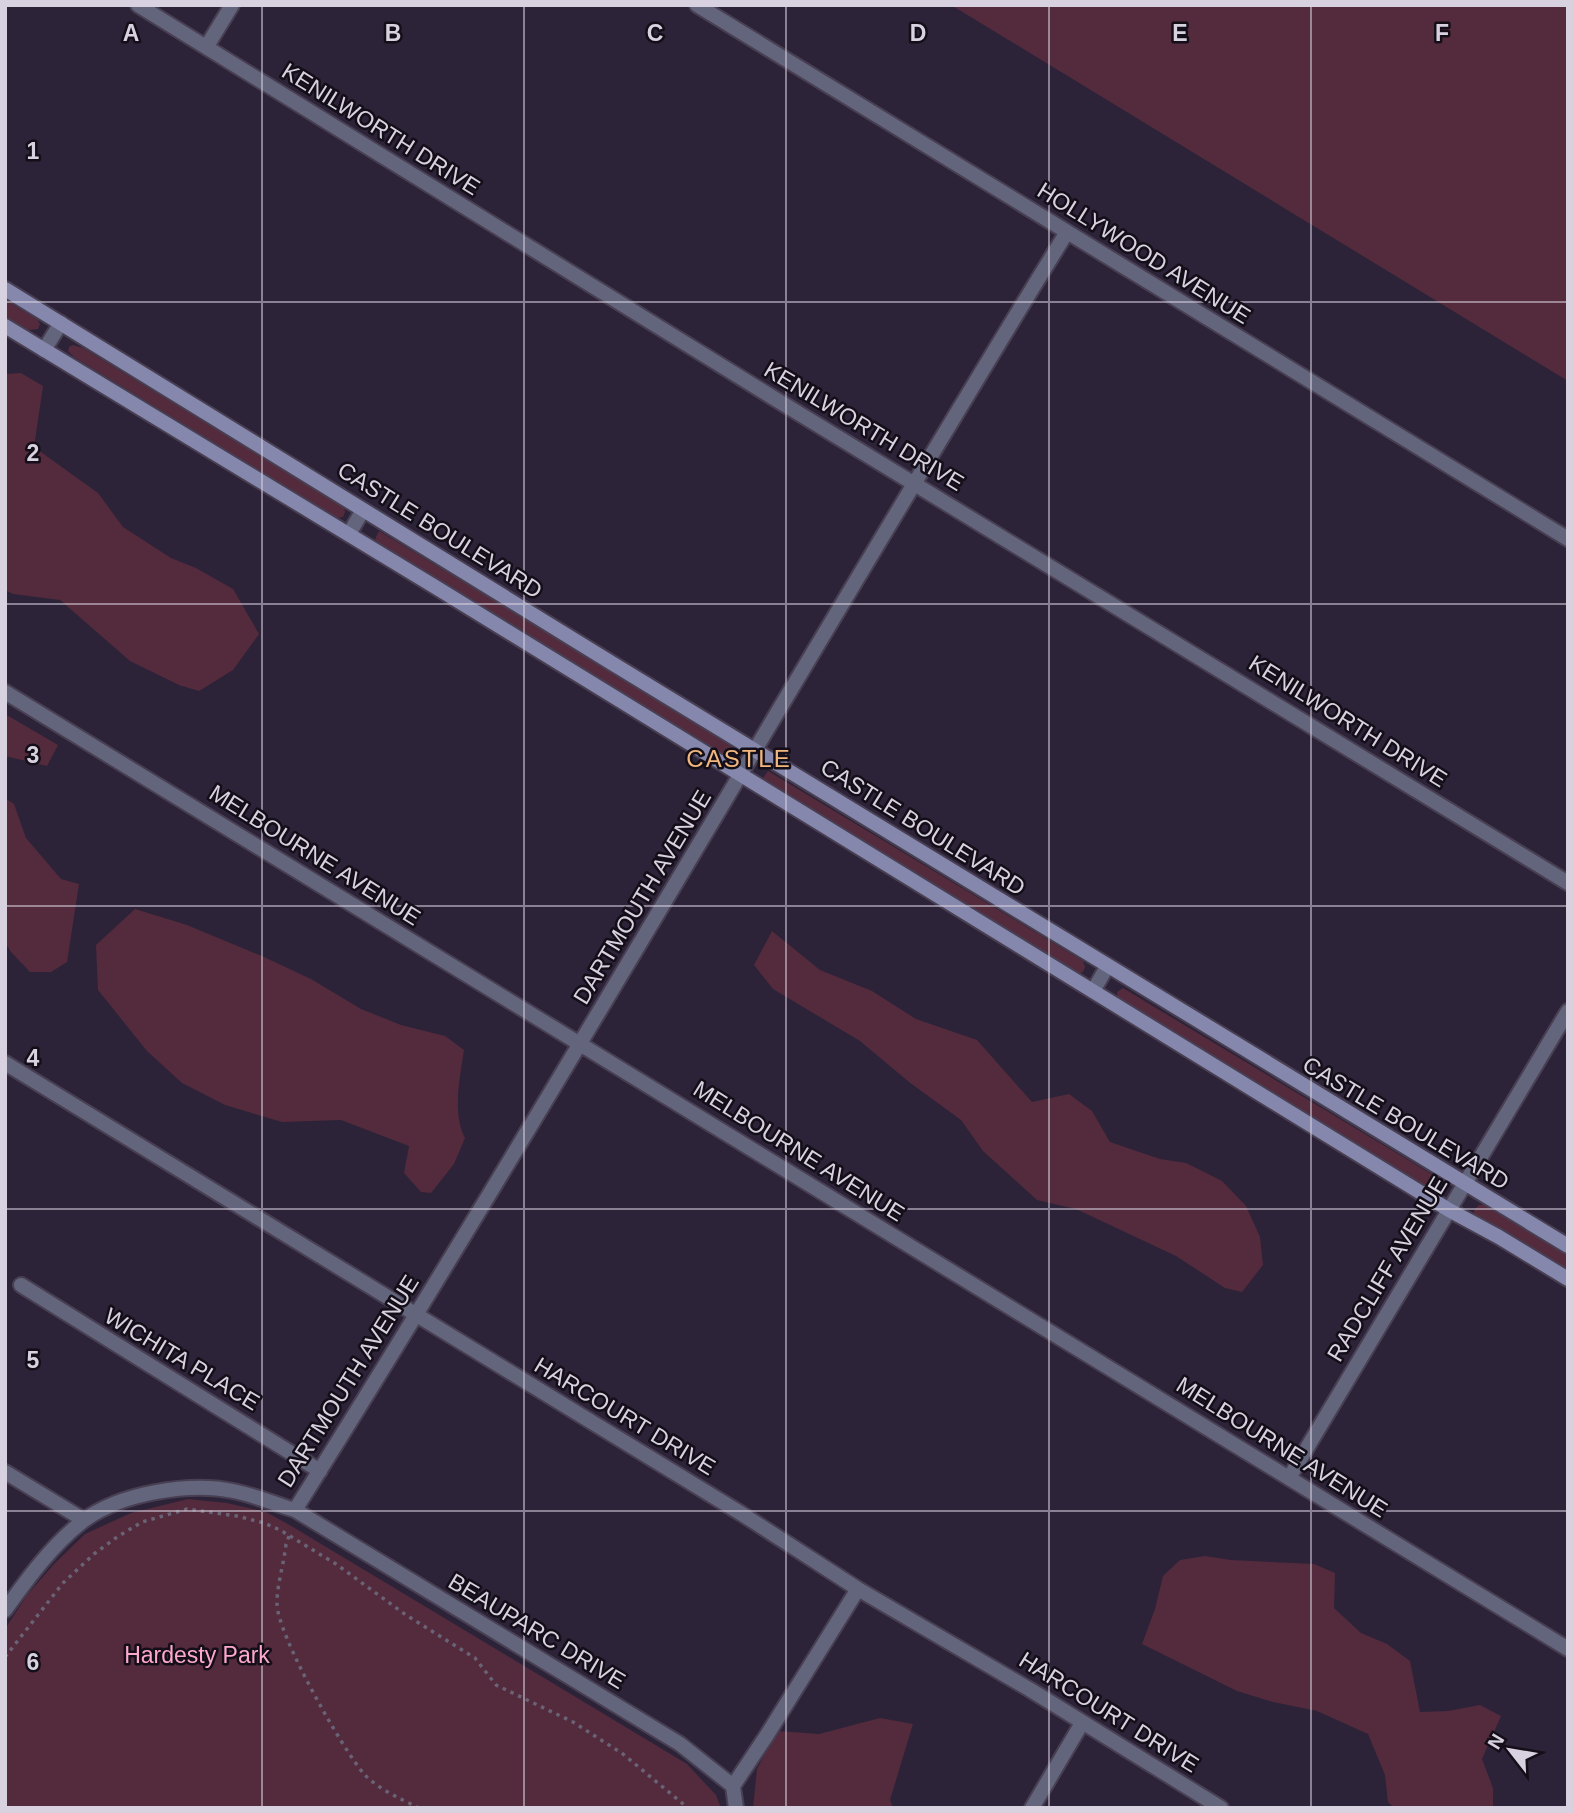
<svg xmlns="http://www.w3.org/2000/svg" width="1573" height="1813" font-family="Arial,sans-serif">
<rect width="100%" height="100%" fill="#2c2338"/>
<path fill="#542a3d" d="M951,5h617v376z
M5,300l32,19 3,5 -2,5 -10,1 -23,-14z
M73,345l10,3 261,159 1,5 -2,5 -6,1 -263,-161 -6,-6 1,-4z
M21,373l22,13 -9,61 64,46 25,34 48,31 25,10 37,21 26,45 -26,36 -34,21 -20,-6 -49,-24 -70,-61 -47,-6 -8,-4v-216z
M379,531l351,212 3,5 -5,9 -4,-1 -347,-212 -2,-5z
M5,714l53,31 -11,21 -42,-10z
M768,771l315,190 2,6 -2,5 -6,2 -312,-191 -2,-5z
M5,798l9,6 12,34 35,41 18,5 -12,78 -16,10h-21l-19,-20 -6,-10z
M135,909l52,16 77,32 47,22 50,30 40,16 44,11 19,14c-4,27 -12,63 1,88l-11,26 -23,29 -10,-1 -17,-19 5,-27 -68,-26 -59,2 -57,-17 -43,-22 -35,-32 -49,-61 -2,-45z
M772,931l48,39 52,21 44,28 61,21 55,62 37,-8 23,17 18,31 50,17 26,4 36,18 24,25 14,31 3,28 -21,27 -17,-4 -49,-32 -100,-47 -39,-9 -54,-49 -22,-31 -52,-38 -49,-41 -87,-52 -19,-24z
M1123,988l315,190v9l-6,5 -314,-194 -1,-6z
M1479,1205h5l84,51v17l-90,-55 -4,-4v-4z
M188,1499l39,4 39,9 27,15 394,237 29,31 5,13h-716v-179l22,-34 27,-31 31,-30 46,-21z
M1205,1556l26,4 83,4 21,9 -1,35 27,25 26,11 23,17 10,51 28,-1 32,-6 21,11 -19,43 11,29v20h-99l-6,-6 -3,-27 -17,-41 -51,-23 -44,-9 -36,-11 -95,-47 13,-35 8,-33 17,-16z
M880,1718l33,6 -23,76 3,8h-140l4,-39 20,-38 42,3z"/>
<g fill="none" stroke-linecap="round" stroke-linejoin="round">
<defs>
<path id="street" d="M138,5l634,392 796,486
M697,5l871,534
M207,46l25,-41
M44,350l17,-27
M349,534l14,-24
M5,692l1563,957
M1093,991l14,-24
M5,1063l737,451 116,75 171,100 192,119
M21,1285l299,186
M5,1472l79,48
M1289,1478l279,-467
M295,1510c265,-422 511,-854 772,-1278
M5,1610c23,-32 47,-65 78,-89 37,-28 106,-39 150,-30 21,4 42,13 62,19l385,234 53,42 3,22
M733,1786l34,-51 91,-146
M1032,1808l50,-85"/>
<path id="secondary" d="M5,289l605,373 958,584
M5,326l432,262 1012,622 50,27 69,42"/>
</defs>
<use href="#street" stroke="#483f53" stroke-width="18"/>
<use href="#secondary" stroke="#483f53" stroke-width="18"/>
<path stroke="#6a6275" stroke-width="3.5" stroke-dasharray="3.5 5" stroke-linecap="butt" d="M289,1536l-3,8c-2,20 -9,40 -9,59 -1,30 66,147 87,171 14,15 37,25 55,34
M5,1657l58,-74 31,-29 23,-17 25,-15 45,-13 50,7 27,7 16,7 56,34 70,51 69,43 21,27 77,37 50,32 65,54"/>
<use href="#street" stroke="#63657c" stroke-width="14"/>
<use href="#secondary" stroke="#8588ac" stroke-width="14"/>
</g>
<path fill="none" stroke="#d8d2e0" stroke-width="2" stroke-opacity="0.55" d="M262,5v1803M524,5v1803M786,5v1803M1049,5v1803M1311,5v1803M5,302h1563M5,604h1563M5,906h1563M5,1209h1563M5,1511h1563"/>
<g text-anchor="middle" stroke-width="5" stroke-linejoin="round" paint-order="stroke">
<g font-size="23" fill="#d8d2e0" stroke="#130e18">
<text transform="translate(381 129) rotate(32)" y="8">KENILWORTH DRIVE</text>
<text transform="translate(1144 253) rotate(32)" y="8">HOLLYWOOD AVENUE</text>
<text transform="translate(864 426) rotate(31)" y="8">KENILWORTH DRIVE</text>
<text transform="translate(440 530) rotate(32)" y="8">CASTLE BOULEVARD</text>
<text transform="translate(1348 721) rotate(32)" y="8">KENILWORTH DRIVE</text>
<text transform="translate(923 827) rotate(32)" y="8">CASTLE BOULEVARD</text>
<text transform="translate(315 855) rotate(32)" y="8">MELBOURNE AVENUE</text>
<text transform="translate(642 897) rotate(-59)" y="8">DARTMOUTH AVENUE</text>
<text transform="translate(1406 1123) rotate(31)" y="8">CASTLE BOULEVARD</text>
<text transform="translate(799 1151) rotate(32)" y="8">MELBOURNE AVENUE</text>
<text transform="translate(1387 1269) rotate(-59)" y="8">RADCLIFF AVENUE</text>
<text transform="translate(182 1359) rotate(31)" y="8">WICHITA PLACE</text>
<text transform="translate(348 1381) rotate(-58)" y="8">DARTMOUTH AVENUE</text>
<text transform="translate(625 1416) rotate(31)" y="8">HARCOURT DRIVE</text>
<text transform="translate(1282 1447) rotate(32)" y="8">MELBOURNE AVENUE</text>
<text transform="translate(537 1631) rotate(31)" y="8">BEAUPARC DRIVE</text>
<text transform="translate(1109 1712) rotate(32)" y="8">HARCOURT DRIVE</text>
</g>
<g font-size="23" fill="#fda8cc" stroke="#130e18">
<text x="197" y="1663">Hardesty Park</text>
</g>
<g font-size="24" letter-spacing="2" fill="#f2b77e" stroke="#130e18">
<text x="739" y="767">CASTLE</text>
</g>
</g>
<g font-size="23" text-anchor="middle" font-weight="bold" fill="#d8d2e0" stroke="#130e18" stroke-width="5" stroke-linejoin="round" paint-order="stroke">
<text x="131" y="41">A</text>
<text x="393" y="41">B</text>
<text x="655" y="41">C</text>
<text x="918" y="41">D</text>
<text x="1180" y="41">E</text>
<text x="1442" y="41">F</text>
<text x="33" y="159">1</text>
<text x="33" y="461">2</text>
<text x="33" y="763">3</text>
<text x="33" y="1066">4</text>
<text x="33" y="1368">5</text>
<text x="33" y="1670">6</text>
</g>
<rect width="1573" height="1813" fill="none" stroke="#d8d2e0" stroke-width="14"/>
<g transform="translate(1510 1750) rotate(301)" stroke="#130e18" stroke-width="5" paint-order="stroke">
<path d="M0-5L12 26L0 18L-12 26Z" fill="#d8d2e0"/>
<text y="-10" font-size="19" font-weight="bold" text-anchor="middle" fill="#d8d2e0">N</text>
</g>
</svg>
